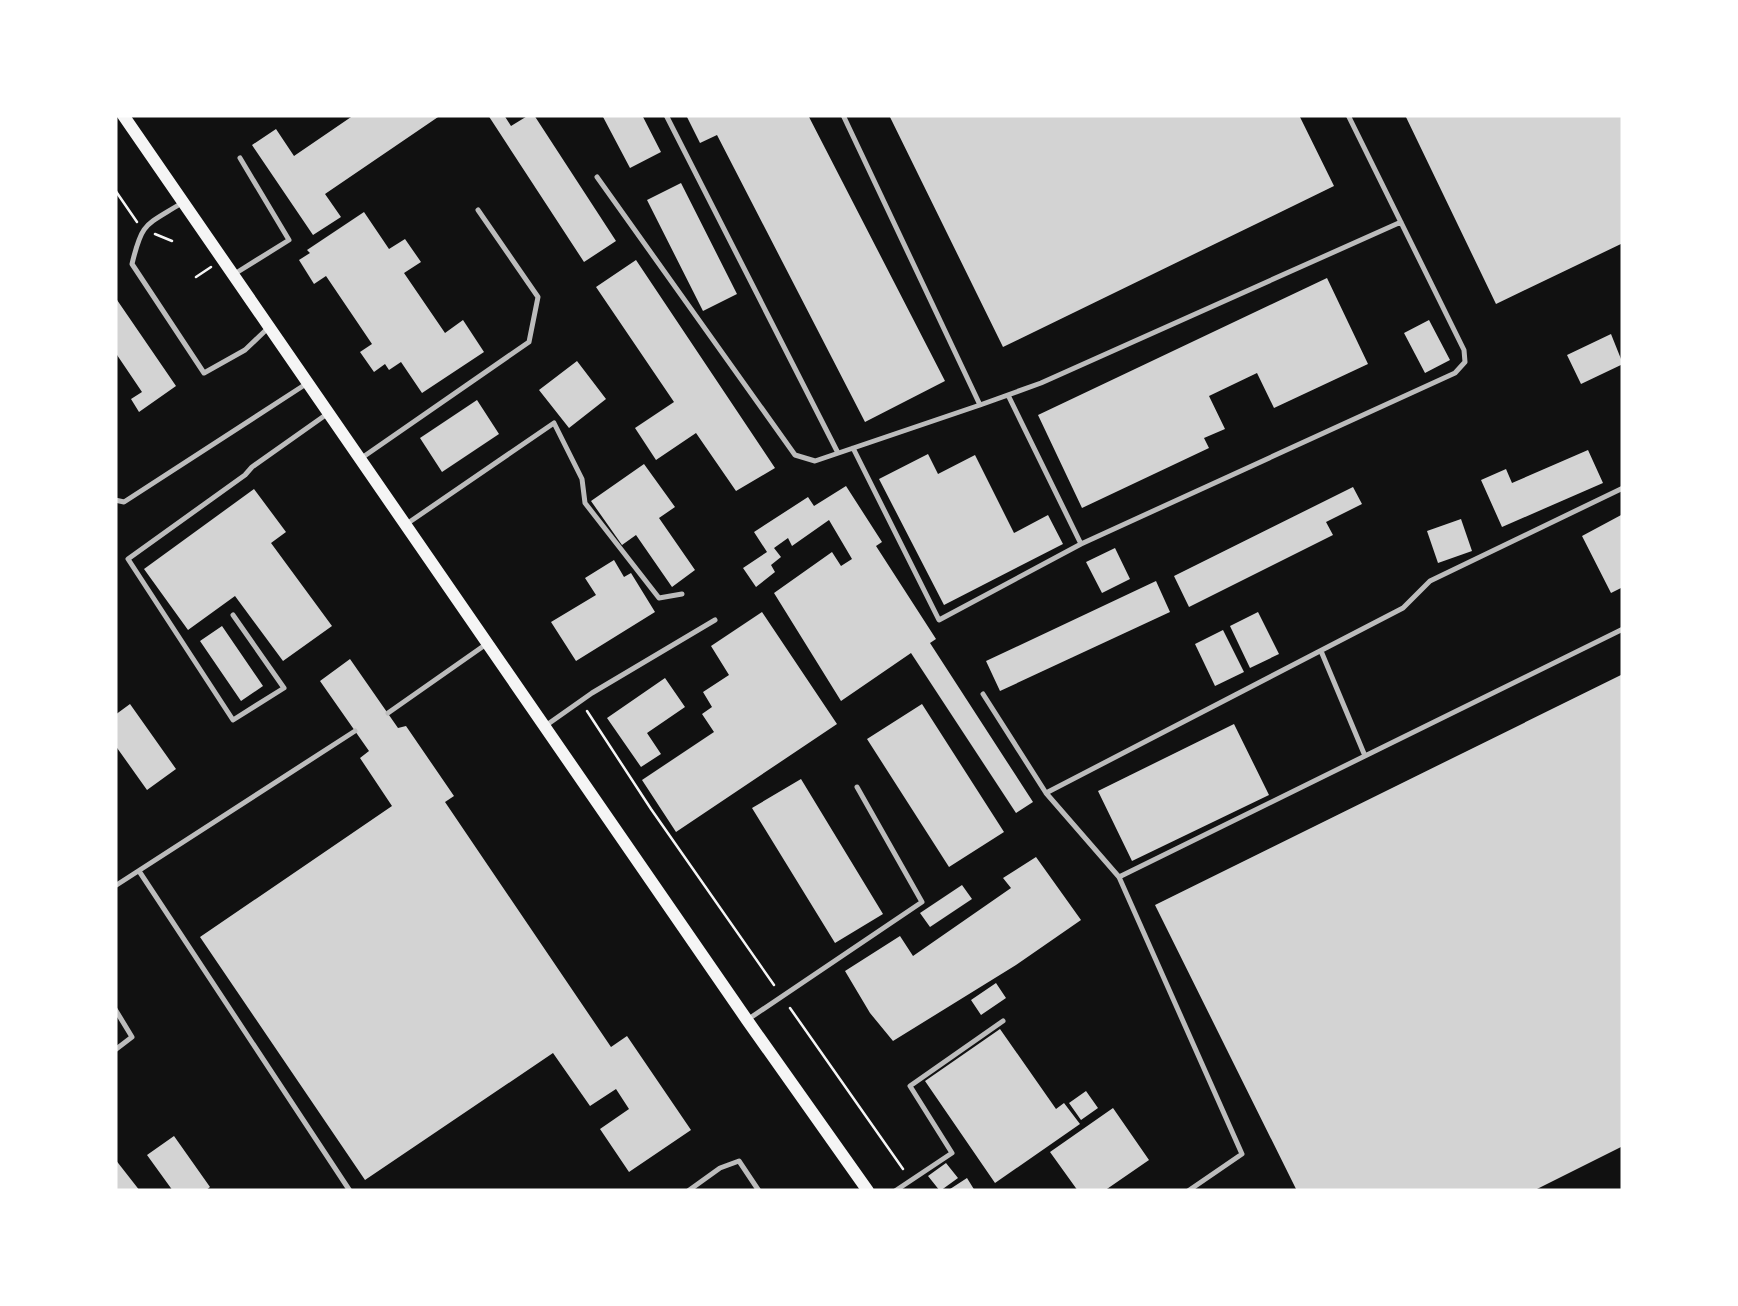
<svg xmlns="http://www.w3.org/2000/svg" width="1738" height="1306" font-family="'Open Sans',sans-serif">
<rect width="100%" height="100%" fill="#111"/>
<path fill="#d3d3d3" d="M354,115h87l-116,79 16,23 -28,18 -61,-90 24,-16 18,27z
M488,115h16l7,11 18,-11h5l82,126 -32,21z
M602,115h40l19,37 -31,16z
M686,115h122l137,266 -80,41 -148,-287 -17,8z
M889,115h410l35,71 -331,161z
M1405,115h218v128l-127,61z
M681,183l56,111 -34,17 -56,-111z
M364,212l25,37 16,-10 16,23 -17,11 41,60 18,-13 21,32 -62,41 -21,-31 -12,8 -4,-6 -11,8 -14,-20 12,-8 -46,-68 -12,8 -15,-24 11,-7 -3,-3z
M636,260l139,208 -39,23 -40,-58 -40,27 -21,-32 39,-26 -78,-115z
M1327,278l41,86 -94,44 -17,-35 -48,23 16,33 -21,9 5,10 -127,60 -44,-93z
M115,297l61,89 -37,26 -8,-13 11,-7 -27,-40z
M1429,320l21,40 -25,13 -21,-40z
M1611,334l12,30 -42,20 -14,-29z
M577,361l29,38 -37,29 -30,-38z
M477,400l22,34 -57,38 -22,-34z
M1588,450l15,33 -101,44 -21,-47 25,-11 6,14z
M928,454l10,20 37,-19 39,78 34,-18 15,29 -119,61 -65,-126z
M644,464l31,43 -16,11 36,52 -23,17 -36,-52 -14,10 -31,-44z
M846,486l36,56 -6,4 60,93 -6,4 103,159 -17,11 -105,-160 -70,48 -67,-108 58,-41 9,14 11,-7 -23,-39 -37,26 -4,-8 -14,10 7,9 -10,8 4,7 -19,15 -13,-19 24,-16 -13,-20 54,-35 6,9z
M1353,487l9,17 -36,18 7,13 -144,72 -15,-31z
M254,489l32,43 -15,11 61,83 -49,35 -48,-65 -47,34 -44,-61z
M1623,514v73l-12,6 -29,-57z
M1461,519l11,32 -34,12 -11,-32z
M1115,548l15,31 -28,14 -16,-31z
M614,560l10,17 7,-4 24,39 -79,49 -25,-39 45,-27 -11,-17z
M1156,581l14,31 -170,79 -14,-30z
M762,612l75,112 -161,108 -34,-52 72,-48 -12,-18 10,-7 -9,-15 26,-17 -18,-29z
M1258,612l21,42 -29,14 -20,-42z
M222,626l41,60 -22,15 -41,-60z
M1223,630l21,42 -29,14 -20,-42z
M350,659l48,69 8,-2 48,70 -9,6 166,245 16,-11 64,94 -62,42 -29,-43 29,-20 -13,-20 -26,17 -37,-53 -188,127 -165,-243 192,-131 -32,-48 9,-7 -49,-70z
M1623,674v472l-90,45h-236l-142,-286z
M665,678l20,29 -38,26 14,21 -20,13 -34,-49z
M130,704l46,65 -29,21 -32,-45v-30z
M922,704l82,128 -55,35 -82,-128z
M1234,724l35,71 -137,66 -34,-70z
M801,779l82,135 -48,29 -83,-135z
M1036,857l45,63 -65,45 -123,76 -23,-28 -25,-42 55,-35 13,20 98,-68 -8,-10z
M962,885l10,14 -42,28 -10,-14z
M996,983l10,15 -25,17 -10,-15z
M1000,1029l56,80 8,-6 16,21 -85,59 -70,-102z
M1086,1091l12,17 -17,12 -12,-17z
M1113,1108l36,52 -45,31h-26l-28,-39z
M174,1136l36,51 -5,4h-32l-26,-36z
M115,1159l25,32h-25z
M946,1163l12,15 -18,13 -12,-15z
M967,1178l8,13h-28z"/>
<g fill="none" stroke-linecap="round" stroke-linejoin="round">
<path stroke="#f5f5f5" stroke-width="2.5" d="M115,190l22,32
M155,234l17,7
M196,277l15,-10
M587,711l64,98 123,176
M790,1008l113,161"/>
<path stroke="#bcbcbc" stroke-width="5" d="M666,115l172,338
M843,115l137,290 61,-22 360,-161
M597,177l198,278 20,6 165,-56
M180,204c-35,22 -38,18 -48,60l72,109 41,-23 21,-20
M236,273l53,-33 -49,-82
M1008,395l73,149
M853,448l86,172 142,-76 374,-171 10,-11 -1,-12 -116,-235
M363,457l166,-115 9,-45 -60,-87
M115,500l9,2 182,-118
M408,523l146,-100 28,56 3,24 74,95 23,-4
M233,615l51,73 -51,32 -105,-161 117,-84 7,-8 75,-53
M1321,651l44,105
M983,694l63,99 73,84 123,277 -54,37
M388,713l97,-68
M548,724l44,-31 123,-73
M1046,793l357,-185 27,-27 193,-93
M139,871l211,320
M1119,877l504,-248
M115,886l240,-155
M115,1009l17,28 -17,13
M750,1018l172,-116 -65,-115
M688,1191l32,-23 19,-7 20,30
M895,1191l57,-38 -42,-67 93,-65"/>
<path stroke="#f5f5f5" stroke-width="12" d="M123,115l624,905 121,171"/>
</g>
<rect width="1738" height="1306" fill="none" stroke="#ffffff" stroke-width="235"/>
</svg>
